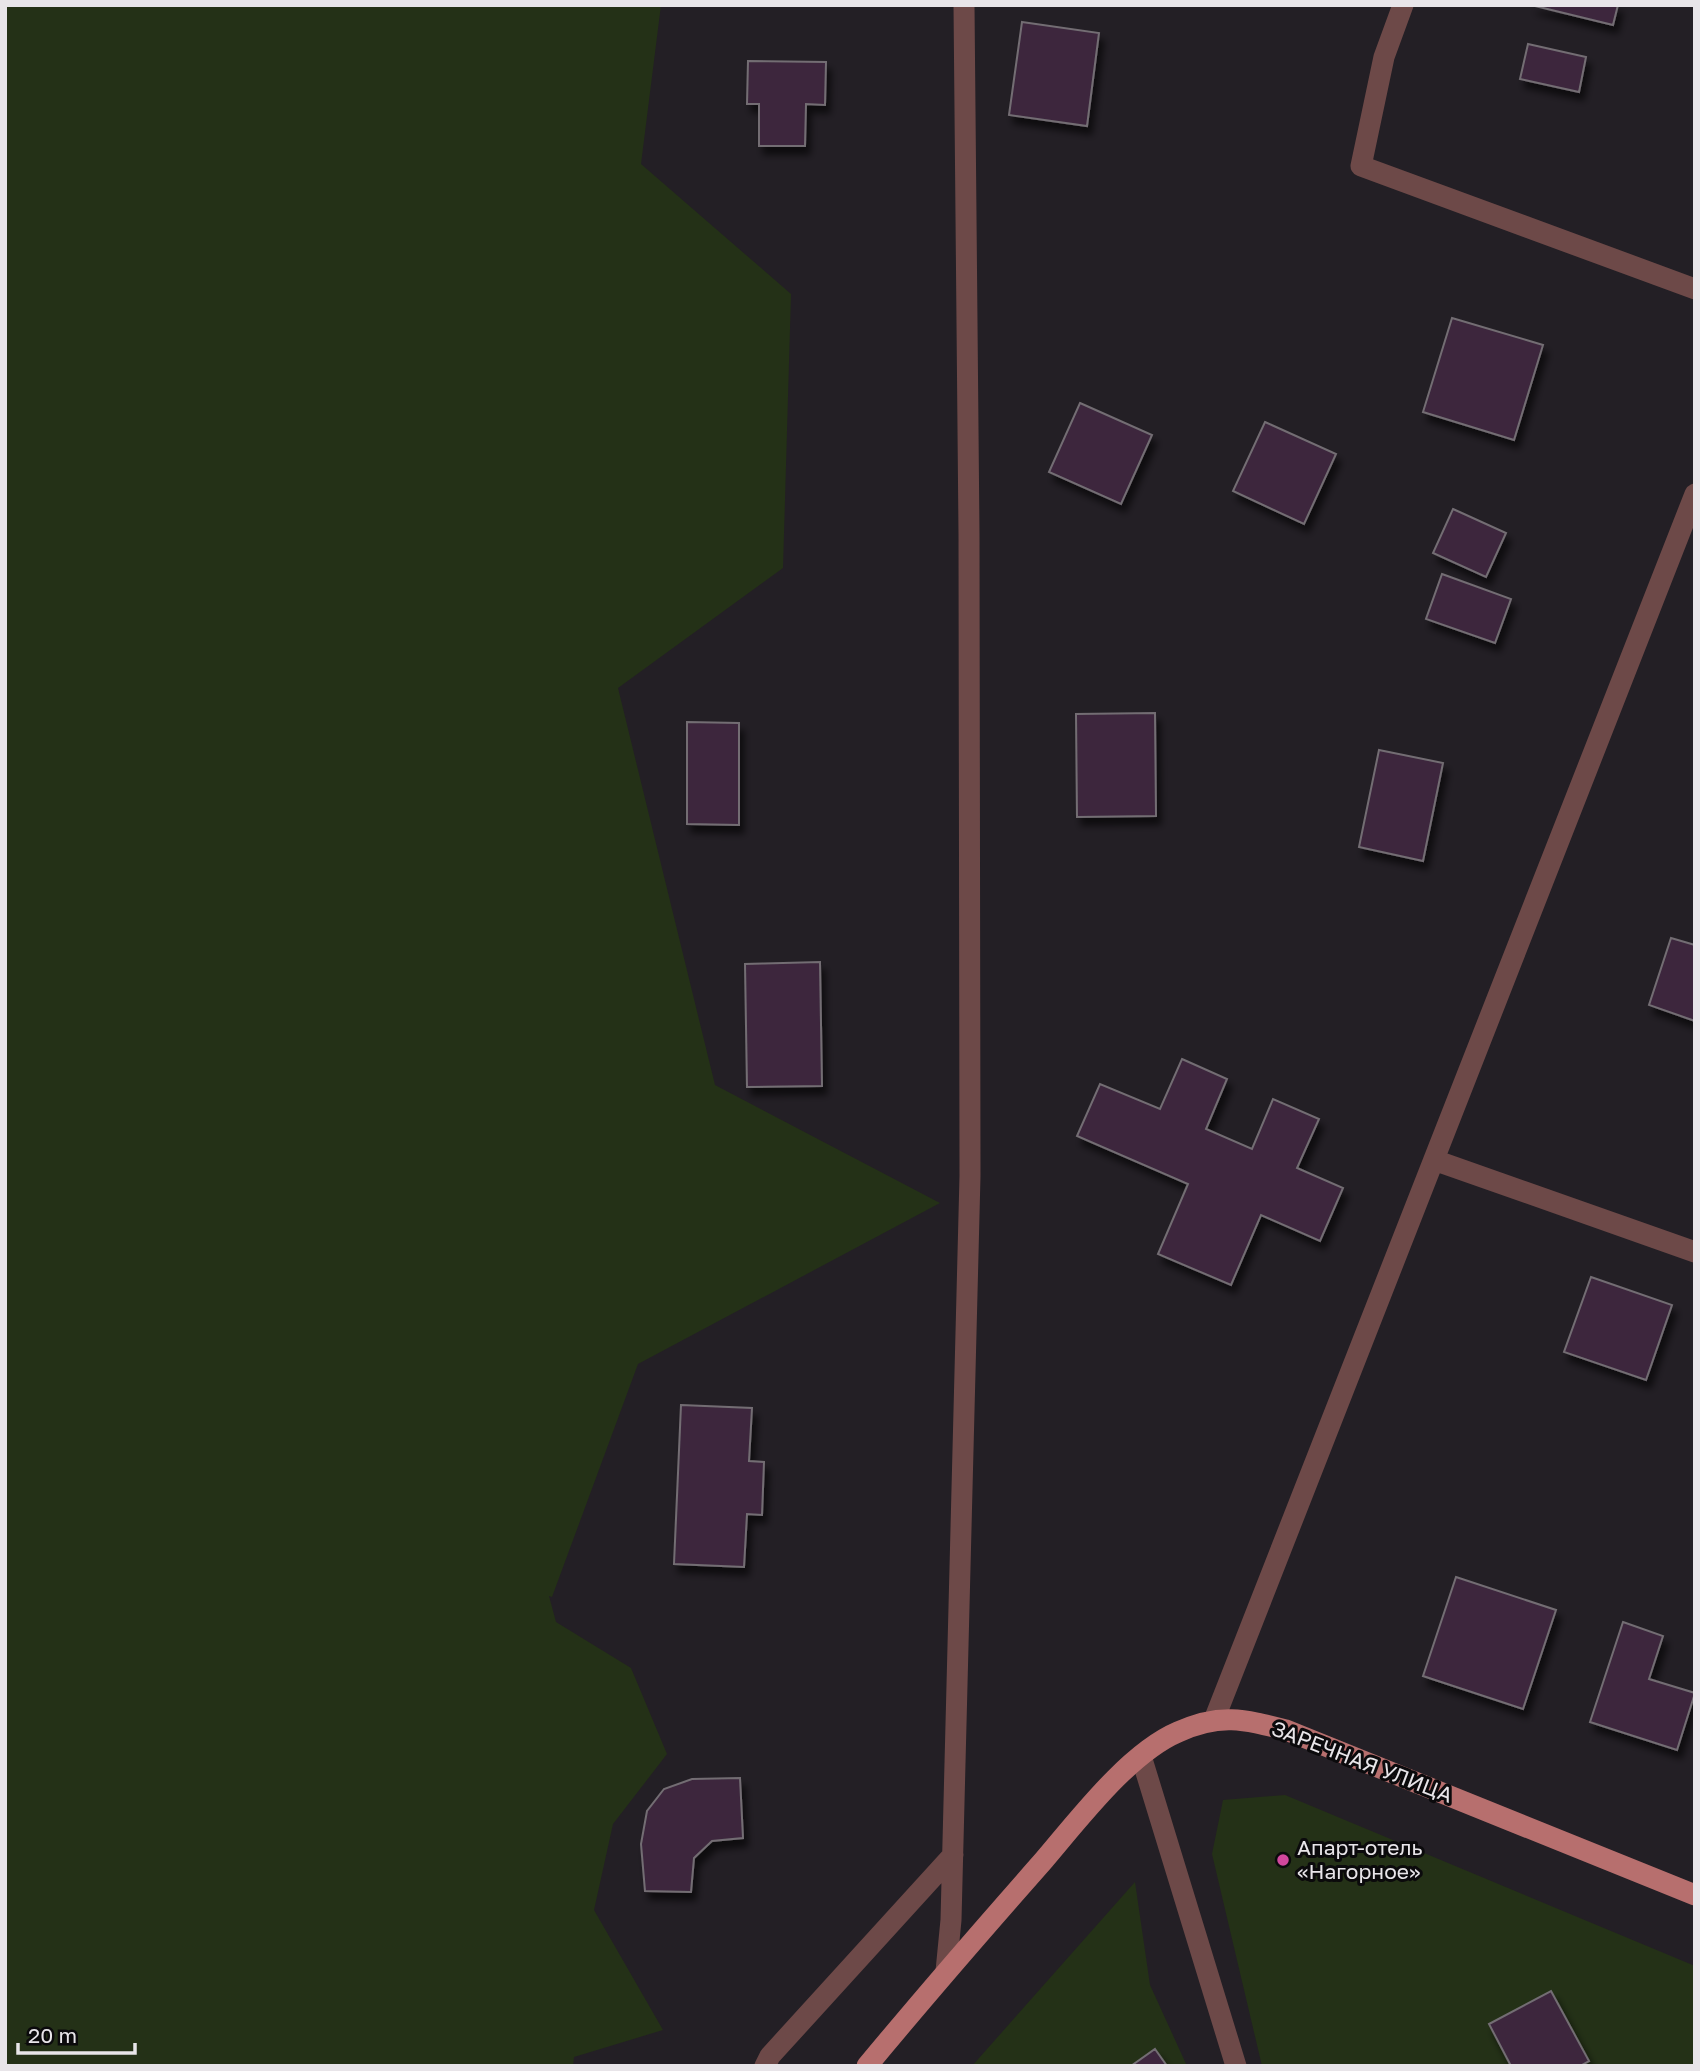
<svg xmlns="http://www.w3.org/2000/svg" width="1700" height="2071" font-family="'Golos Text',sans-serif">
<defs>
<filter id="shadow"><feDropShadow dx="4.5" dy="8" stdDeviation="3.5" flood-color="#0009"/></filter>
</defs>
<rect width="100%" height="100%" fill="#231f25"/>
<path fill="#243117" d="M5,5h656l-20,159 150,130 -8,274 -165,120 97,397 225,118 -302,161 -86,233 -3,-1 7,26 75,46 36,86 -54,70 -19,86 69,120 -89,27 -1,9h-568z
M1285,1795l410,171v100h-433l-50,-212 11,-54z
M1135,1882l15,103 37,81h-215z"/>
<path fill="#3c273d" stroke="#736d73" stroke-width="2" filter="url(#shadow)" d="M1531,5h87l-5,20z
M1022,22l77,11 -12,93 -78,-11z
M1528,44l58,13 -7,35 -59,-13z
M748,61l78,1 -1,43 -19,-1 -1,42h-46v-42h-12z
M1452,318l91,27 -29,95 -91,-28z
M1080,403l72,32 -31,69 -72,-32z
M1265,422l71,32 -32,70 -71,-33z
M1453,509l53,24 -20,44 -53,-24z
M1442,574l69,25 -16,44 -69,-24z
M1155,713l1,103 -79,1 -1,-103z
M687,722l52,1v102l-52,-1z
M1379,750l64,13 -20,98 -64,-14z
M1671,938l24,7v76l-46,-16z
M820,962l2,124 -75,1 -2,-123z
M1182,1059l45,20 -21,50 46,20 21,-50 46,20 -22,49 46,20 -23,53 -59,-26 -30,70 -73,-31 30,-70 -111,-48 23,-52 60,25z
M1591,1277l81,28 -26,75 -82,-28z
M681,1405l71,3 -3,53 15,1 -2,53 -15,-1 -3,53 -70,-3z
M1456,1577l100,33 -33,99 -100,-33z
M1623,1622l40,14 -14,43 46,14 -18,57 -87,-28z
M740,1778l3,60 -31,3 -18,17 -3,34 -46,-1 -4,-47 6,-33 17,-22 28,-10z
M1551,1991l38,70 -9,5h-69l-22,-42z
M1155,2049l12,17h-36z"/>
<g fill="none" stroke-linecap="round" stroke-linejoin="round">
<path stroke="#6d4948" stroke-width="21" d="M1403,5l-19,52 -23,109 334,123
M1434,1160l261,92
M1214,1720l481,-1226
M1141,1756l95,310
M946,1971l5,-51 19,-744 -1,-642 -5,-529
M765,2066l5,-10 183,-201"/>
<path stroke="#b76f6e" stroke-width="21" d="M867,2066c58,-70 117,-138 177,-206 35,-41 85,-107 134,-128 42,-19 65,-13 108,-2l409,165"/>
</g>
<circle fill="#d1479c" stroke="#0b0a0c" stroke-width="2.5" cx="1283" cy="1860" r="7"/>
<g text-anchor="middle" stroke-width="6" stroke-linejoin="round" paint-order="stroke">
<g font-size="21" fill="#e8e5e9" stroke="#0b0a0c">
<text transform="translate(1362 1762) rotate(21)" y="7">ЗАРЕЧНАЯ УЛИЦА</text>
</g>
<g font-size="21" fill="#e8e5e9" stroke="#0b0a0c" text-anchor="start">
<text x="1297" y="1855">Апарт-отель<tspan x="1297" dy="24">«Нагорное»</tspan></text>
</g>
</g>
<rect width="1700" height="2071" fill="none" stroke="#e8e5e9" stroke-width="14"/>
<path d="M18 2043v10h117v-10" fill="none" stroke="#e8e5e9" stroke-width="3.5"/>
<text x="28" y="2043" font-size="21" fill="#e8e5e9" stroke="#0b0a0c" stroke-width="5" paint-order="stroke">20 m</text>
</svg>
